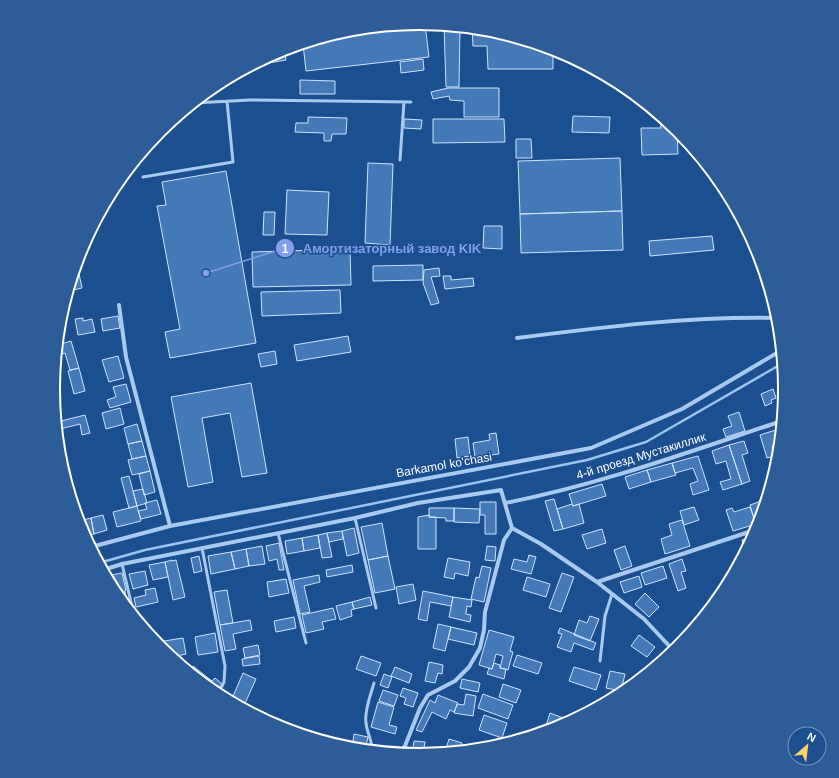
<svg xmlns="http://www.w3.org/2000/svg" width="839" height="778" font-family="Helvetica,sans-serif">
<rect width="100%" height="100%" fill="#1b4f8f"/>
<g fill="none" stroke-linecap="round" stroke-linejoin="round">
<path stroke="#9cc4f0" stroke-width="2.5" d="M99,563l46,-13 442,-90 59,-18 137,-79"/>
</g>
<path fill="#4478b7" stroke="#cfe3fa" d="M420,23l5,1 4,33 -123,14 -3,-27 45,-14z
M444,25l16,2 -1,60h-13z
M472,28l19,2 62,19v20h-65l-1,-23h-14z
M284,49l2,11 -35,6 29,-15z
M423,59l1,11 -23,3 -1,-11z
M300,80l35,1v13h-35z
M448,88h51v29h-35v-16l-14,-1 -1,-4 -16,3 -2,-7z
M573,116l37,1 -1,16 -37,-1z
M660,116l17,13 1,25 -36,1 -1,-27h20z
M308,117l39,1 -1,16h-14l-1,7h-7v-8l-29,-1 1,-9h12z
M404,119l18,1 -1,9 -17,-1z
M433,119h71l1,23 -72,1z
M516,139h15l1,19h-16z
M620,158l2,53 -102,3 -2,-53z
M368,163l25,1 -3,81 -25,-2z
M226,171l30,172 -86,15 -5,-26 15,-3 -23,-123 9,-1 -4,-23z
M287,190l42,2 -2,43 -42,-1z
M622,211l1,39 -102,3 -1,-39z
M264,212h11l-1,23h-11z
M484,226h18v23l-19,-1z
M712,236l2,14 -64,6 -1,-15z
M350,249l1,36 -98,2 -1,-35z
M77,264l5,24 -13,3z
M423,265v15l-50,1v-15z
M439,268l1,8 -9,1 8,26 -8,2 -8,-22 1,-13z
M443,276h8v4l22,-2 1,8 -29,3z
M340,290l1,23 -79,3 -1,-24z
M118,316l2,12 -17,3 -2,-12z
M83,318v3l9,-2 3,13 -17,3 -3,-16z
M348,336l3,16 -54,9 -3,-16z
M71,341l8,27 -9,2 -5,-17 -6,2 -2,-5 1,-5z
M275,351l2,13 -16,3 -3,-13z
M118,356l6,22 -15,4 -7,-22z
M79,368l6,23 -11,3 -6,-23z
M251,383l16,90 -25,4 -12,-64 -28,5 11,64 -25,5 -17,-90z
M126,384l5,18 -21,6 -3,-8 9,-3 -3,-10z
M773,389l3,9 -5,2 1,3 -7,3 -4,-12z
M784,404l-1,14h-1l-4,-12z
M120,408l4,16 -18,5 -4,-16z
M739,412l6,19 -19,6 -3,-8 9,-3 -4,-10z
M85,415l5,18 -8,2 -2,-11 -20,5 4,16 -5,1 -2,-24z
M137,424l5,17 -14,3 -4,-16z
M782,428l-2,16 -8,2 3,10 -8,2 -7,-23z
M496,433l3,21 -24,3 -2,-14 17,-3 -1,-6z
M468,437l2,19 -13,2 -2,-19z
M142,441l4,15 -14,3 -4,-15z
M744,441l4,12 -6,2 8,26 -8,3 -13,-39z
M729,445l13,39 -19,6 -3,-8 11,-3 -5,-18 -10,3 -4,-13z
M146,456l4,15 -18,4 -4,-15z
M698,456l11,34 -16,5 -3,-11 8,-3 -5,-13 -18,5 -3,-10z
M672,463l4,12 -25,7 -4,-12z
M647,470l4,12 -22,7 -4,-12z
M150,471l5,21 -11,3 -5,-21z
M129,476l8,30 -8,2 -8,-30z
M602,484l4,12 -33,10 -4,-12z
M143,489l4,14 -10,3 -4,-15z
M554,499l9,30 -9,2 -9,-30z
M767,499l-7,22 -5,1 -5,-17z
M157,500l4,14 -20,5 -3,-8 9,-2 -2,-6z
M480,502h16v32h-11v-19h-5z
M572,504l1,2 6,-2 5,19 -21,6 -6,-20z
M137,506l4,15 -24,6 -4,-15z
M694,507l5,13 -15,5 -4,-14z
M750,507l6,17 -23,7 -7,-21 6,-2 2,4z
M429,508h25v13h-8v-3l-17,-1z
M454,508l26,1 -1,14 -25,-1z
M103,515l4,15 -13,4 -3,-16z
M429,515v2h7v32h-18v-32z
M91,518l3,16 -9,2 -6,-15z
M682,520l8,26 -25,8 -4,-15 11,-4 -3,-11z
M382,523l6,33 -20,4 -7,-33z
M354,528l5,25 -12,3 -5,-25z
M602,529l4,14 -19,6 -5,-14z
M342,531l1,8 -14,3 -2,-9z
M327,533l5,24 -10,1 -4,-23z
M318,535l2,13 -16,3 -2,-13z
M754,536l-8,15 -4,-11z
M302,538l2,13 -17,3 -2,-13z
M279,543l5,27h-5l-2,-11 -8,2 -3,-15z
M262,546l3,18 -16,2 -3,-17z
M487,546l9,1 -1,14 -10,-1z
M625,546l7,20 -11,4 -7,-20z
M246,549l3,17 -14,3 -4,-17z
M231,552l4,17 -24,5 -3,-18z
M529,555l7,2 -5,17 -20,-5 3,-10 13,3z
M199,556l3,15 -8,2 -3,-15z
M388,556l7,33 -20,4 -7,-33z
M448,558l22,4 -2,14 -13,-3 -1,6 -10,-2z
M682,559l4,12 -5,1 5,16 -8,3 -9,-27z
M172,560v1l4,-1 9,37 -12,3 -8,-38z
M165,562l3,15 -15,3 -4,-15z
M352,565l1,7 -26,5 -1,-7z
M482,566l9,2 -7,34 -13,-3 5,-22 3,1z
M663,566l4,12 -22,7 -4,-12z
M145,571l3,14 -15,4 -4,-15z
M122,573l4,18 -10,2 -5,-18z
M562,573l12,4 -13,35 -12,-4z
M319,575l1,7 -16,4 6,26 -10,2 -7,-34z
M639,576l3,11 -18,6 -4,-11z
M527,577l23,7 -4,13 -23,-7z
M286,579l3,14 -20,4 -2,-15z
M413,584l3,16 -17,4 -3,-17z
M155,588l3,14 -22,5 -2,-9 12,-3 -1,-5z
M227,590l6,33 -13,2 -6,-33z
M423,591l30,6 -2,9 -21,-4 -3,19 -9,-2z
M125,592l3,12 -3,1 -9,-11z
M645,593l14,14 -10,10 -14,-13z
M370,597l2,8 -18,4 -2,-7z
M453,597l19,3 -1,7 -4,-1 -1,8 5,1 -1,7 -21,-5z
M352,602l2,7 -3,1 1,6 -12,4 -4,-14z
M333,608l3,11 -14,3 2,7 -18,4 -4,-18z
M590,616l9,3 -9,22 -16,-6 5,-15 8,3z
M294,617l2,11 -20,4 -2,-11z
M250,620l2,10 -19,4 3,15 -11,2 -5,-26z
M438,624l13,3 -6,24 -12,-3z
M451,627l26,6 -3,12 -26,-6z
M560,628l36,15 -3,7 -19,-7 -3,9 -14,-5 5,-13 -4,-1z
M489,630l25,7 -4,14 3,1 -5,18 -8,-2 3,-12 -7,-2 -4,15 -13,-4z
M215,633l3,19 -20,3 -3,-18z
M639,635l16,12 -8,10 -16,-11z
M183,638l3,16 -14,3 -13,-11 -1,-4z
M258,645l2,10 -15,3 -2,-10z
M517,655l25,8 -4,11 -25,-8z
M259,656l1,8 -17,2 -1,-7z
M361,656l20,7 -5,13 -20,-7z
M429,662l14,3 -1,9 -4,-1 -3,10 -10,-2z
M494,663l6,2v3l6,1 -2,10 -17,-5 2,-6 3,1z
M193,666l19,15 3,-3 7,6 -7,9 -26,-22z
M395,667l17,7 -3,9 -18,-7z
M574,667l27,8 -5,15 -27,-9z
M610,671l15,3 -4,17 -15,-3z
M243,673l13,6 -13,29 -12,-7z
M384,674l8,3 -4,11 -8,-3z
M462,679l18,4 -2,9 -18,-4z
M503,684l18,6 -5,13 -17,-6z
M403,688l15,5 -5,14 -9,-3 2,-6 -6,-2z
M383,690l15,5 -4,11 -15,-5z
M466,694l10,2 -3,20 -19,-3 3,-9 7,1z
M483,694l30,11 -5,14 -30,-11z
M438,695l20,8 -4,9 -4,-2 -4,9 -14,-7 -10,20 -6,-2 14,-30 5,3z
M378,702l16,5 -5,18 8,2 -2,7 -24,-7z
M550,713l21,8 -12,6 -15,5z
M484,715l23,8 -5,15 -23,-8z
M354,734l14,3 -3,13 -13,-2z
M449,739l13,4 -2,8 -15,1z
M414,741l11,1 -2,13 -11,-1z"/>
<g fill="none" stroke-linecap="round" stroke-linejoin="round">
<path stroke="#a9c9ee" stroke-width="3" d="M194,103l56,-3 161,2
M400,160l4,-58
M143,177l90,-15 -6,-61
M355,518l21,90
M278,533l28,110
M202,548l23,118 -1,16 -6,12
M122,564l12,51
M600,661l5,-45 7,-22
M372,750c0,-10 -5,-17 -6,-27 -2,-12 5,-29 8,-40"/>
<path stroke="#a9c9ee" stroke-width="4" d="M119,305l7,52 44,169
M517,338c86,-11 174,-22 262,-20
M505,503c94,-18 186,-52 277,-82
M91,547l79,-21 421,-78 91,-39 100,-59
M103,570l19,-6 233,-46 63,-15 83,-13 11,38 29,16 56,38 47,37 30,32
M597,582l161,-53
M399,753l6,-7 15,-38 8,-13 27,-14 14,-14 11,-19 4,-18 1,-18 19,-72 8,-12"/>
</g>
<g text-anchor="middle" stroke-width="3" stroke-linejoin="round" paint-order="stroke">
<g font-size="12" fill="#fff" stroke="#1b4f8f">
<text transform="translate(641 456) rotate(-17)" y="4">4-й проезд Мустакиллик</text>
<text transform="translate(444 465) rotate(-10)" y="4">Barkamol ko'chasi</text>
</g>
</g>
<path d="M0 0H839V778H0ZM60 389a359 359 0 1 1 718 0a359 359 0 1 1-718 0Z" fill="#2d5d98" fill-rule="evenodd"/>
<path fill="none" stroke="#fff" stroke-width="2" d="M60 389a359 359 0 1 1 718 0a359 359 0 1 1-718 0Z"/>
<path fill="none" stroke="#839eea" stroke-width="1.5" d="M206 273L285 248"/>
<g fill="#839eea" stroke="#1b4f8f" stroke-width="1.5">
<circle cx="206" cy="273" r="4"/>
<circle cx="285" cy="248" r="10"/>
</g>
<g font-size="12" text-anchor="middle" font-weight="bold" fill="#fff">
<text x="285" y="253">1</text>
</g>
<g font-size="13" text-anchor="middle" font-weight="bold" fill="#839eea" stroke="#1b4f8f" stroke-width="3" stroke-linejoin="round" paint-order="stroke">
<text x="392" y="253">Амортизаторный завод KIK</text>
</g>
<g transform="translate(807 746) rotate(28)"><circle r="19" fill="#1b4f8f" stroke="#7695bc"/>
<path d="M0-3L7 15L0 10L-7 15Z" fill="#ffd166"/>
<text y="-6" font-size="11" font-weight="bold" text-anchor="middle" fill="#ffffff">N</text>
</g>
</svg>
